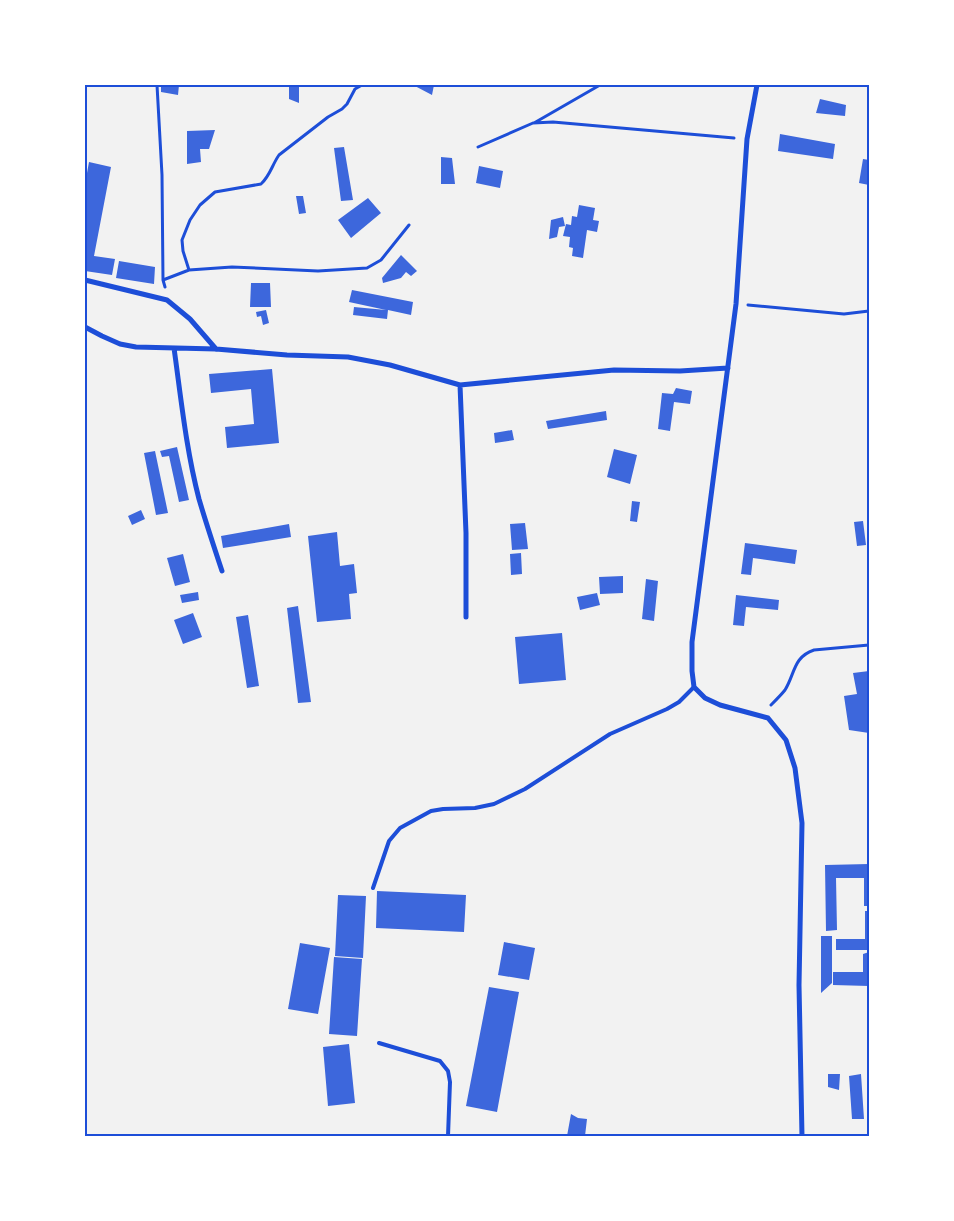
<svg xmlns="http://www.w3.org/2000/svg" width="954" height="1221" font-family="Overpass,sans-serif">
<rect width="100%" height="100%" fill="#f2f2f2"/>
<path fill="#3d67dc" d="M161,85h18l-1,10 -17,-3z
M289,85h10v18l-10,-4z
M413,85h21l-2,10z
M820,99l26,6 -1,11 -29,-3z
M215,130l-6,19h-9l1,13 -14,2v-33z
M780,134l55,10 -2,15 -55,-8z
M344,147l9,53 -12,1 -7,-53z
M441,157l11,1 3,26h-14z
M863,159l6,1v25l-10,-2z
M89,162l22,5 -17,89 21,3 -3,16 -27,-4v-87z
M479,166l24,5 -3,17 -24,-5z
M296,196h7l3,17 -7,1z
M368,198l13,15 -30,25 -13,-18z
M579,205l16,3 -2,12 6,1 -2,11 -10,-2 -4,28 -11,-2 1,-8 -4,-1 1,-10 -7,-1 3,-12 5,1 1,-9 5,1z
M563,217l2,9 -6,1 -2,10 -8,2 2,-19z
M401,255l16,16 -6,5 -5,-4 -5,6 -18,5 -1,-5z
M119,261l36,6 -1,17 -38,-6z
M251,283h19l1,24h-21z
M352,290l61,12 -2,13 -23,-5 -1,9 -34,-4 1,-8 32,3 -37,-8z
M266,310l3,13 -6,2 -2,-9 -4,1 -1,-5z
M272,369l7,74 -52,5 -2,-21 29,-3 -3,-35 -40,4 -2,-19z
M676,388l16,3 -2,13 -16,-2 -4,29 -12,-2 4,-36 11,1z
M606,411l1,9 -59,9 -2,-8z
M512,430l2,10 -19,3 -1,-10z
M177,447l12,53 -10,2 -10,-46 -7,1 -2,-6z
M614,449l23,6 -7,29 -23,-7z
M155,451l13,62 -12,2 -12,-62z
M632,501l8,1 -3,20 -7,-1z
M141,510l4,9 -13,6 -4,-9z
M863,521l3,24 -9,1 -3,-24z
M525,523l3,26 -16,1 -2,-26z
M289,524l2,13 -68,11 -2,-12z
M337,532l3,34 14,-2 3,29 -8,1 2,25 -34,3 -9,-86z
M745,543l52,7 -2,14 -42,-6 -2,17 -10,-1z
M521,553l1,21 -11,1 -1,-21z
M183,554l7,28 -15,4 -8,-28z
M623,576v17l-23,1 -1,-17z
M646,579l12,2 -4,40 -12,-2z
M198,592l1,8 -17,3 -2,-8z
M597,593l3,12 -20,5 -3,-13z
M736,595l43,5 -1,10 -32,-3 -2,19 -11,-1z
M298,606l13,96 -13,1 -11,-95z
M193,613l9,24 -19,7 -9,-24z
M248,615l11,71 -12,2 -11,-71z
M562,633l4,47 -47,4 -4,-47z
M869,671v62l-20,-3 -5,-34 13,-2 -4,-21z
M869,864v42h-5v-28h-28l1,52 -11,1 -1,-66z
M377,891l89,4 -2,37 -88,-4z
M338,895l28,1 -3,62 -28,-2z
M865,911h4v39h-33v-11h29z
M821,936h11v47l-11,10z
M504,942l31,6 -6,32 -31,-5z
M300,943l30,5 -12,66 -30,-5z
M869,952v34l-36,-1v-13h30v-18z
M334,957l28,2 -5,77 -28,-2z
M489,987l30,5 -22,120 -31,-6z
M349,1044l6,59 -27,3 -5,-59z
M828,1074h12l-1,16 -11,-3z
M861,1074l3,45h-12l-3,-43z
M571,1114l7,4 9,1 -2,17h-18z"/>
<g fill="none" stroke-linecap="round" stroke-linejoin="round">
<path stroke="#1d4ed8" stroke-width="3" d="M157,85l5,90 1,105 2,7
M534,123l66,-38
M478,147l55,-24 20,-1 181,16
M189,270l-6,-19 -1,-11 8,-20 10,-15 15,-13 46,-8c9,-8 11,-19 18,-29l49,-38 14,-8 5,-5 8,-15 7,-4
M163,280l26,-10 43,-3 86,4 49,-3 14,-8 28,-35
M748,305l96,9 25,-3
M771,705c5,-5 10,-10 14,-15 10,-16 8,-33 29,-40l55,-5"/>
<path stroke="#1d4ed8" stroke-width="4" d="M373,888l16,-47 11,-13 31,-17 12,-2 32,-1 19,-4 31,-15 85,-55 57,-25 12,-7 15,-15
M379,1043l61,18 8,10 2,11 -2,54"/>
<path stroke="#1d4ed8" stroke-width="5" d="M757,85l-10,54 -11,165 -44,338v29l2,16 11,11 15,7 48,13 18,22 9,28 7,55 -3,162 3,151
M85,280l82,20 23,19 26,30
M85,327l17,9 18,8 16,3 80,2 71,6 61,2 42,8 70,20 154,-15 66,1 48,-3
M174,348c7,50 12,101 25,151 7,24 15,48 23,72
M460,385l6,148v84"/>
</g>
<rect width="954" height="1221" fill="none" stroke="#ffffff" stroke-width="172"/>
<rect x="86" y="86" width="782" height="1049" fill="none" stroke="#1d4ed8" stroke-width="2"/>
</svg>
